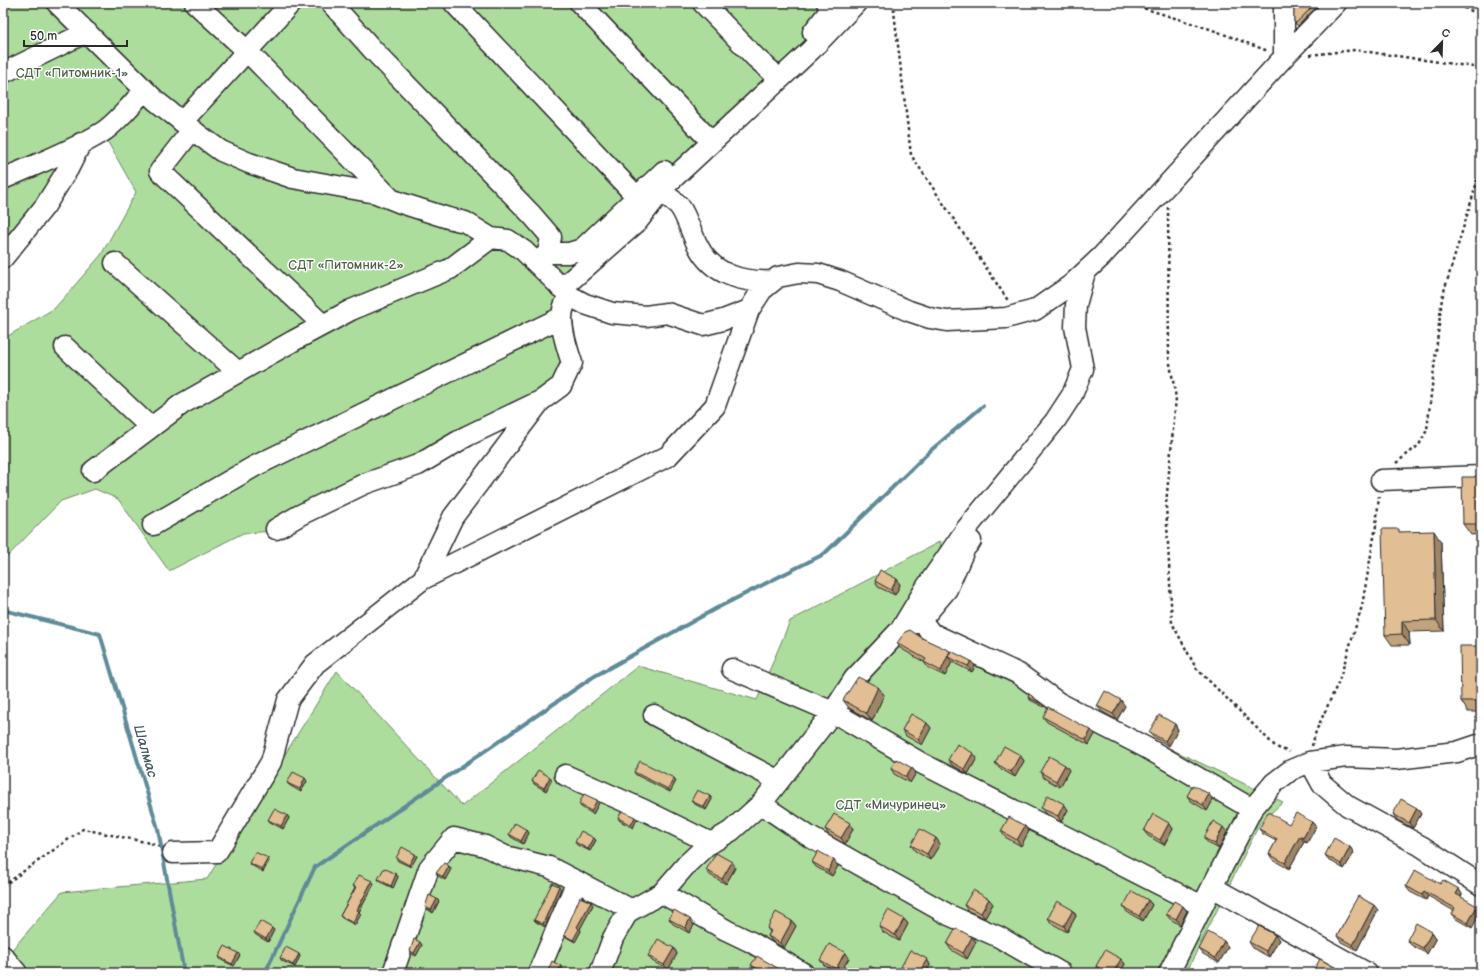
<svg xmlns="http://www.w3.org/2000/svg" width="1484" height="976" font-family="'Balsamiq Sans',sans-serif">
<rect width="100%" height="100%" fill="#fff"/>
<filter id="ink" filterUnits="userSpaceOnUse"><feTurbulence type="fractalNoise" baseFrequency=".025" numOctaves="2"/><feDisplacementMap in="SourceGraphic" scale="8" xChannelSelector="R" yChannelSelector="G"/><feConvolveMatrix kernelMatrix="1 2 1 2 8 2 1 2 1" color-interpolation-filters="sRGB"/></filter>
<g filter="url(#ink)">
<path fill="#addd9d" stroke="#6c8464" d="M3,3h849l-290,291v96l-285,141 -34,2 -74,38 -51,-72 -23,-10 -34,12 -58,60v-222l52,-31 46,-53 35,-63 -31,-55 -21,12 -41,69 -40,51z
M941,541l-11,94 353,167 -23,21 -74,150h-1183v-13l59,-68 145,-13 130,-208 125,135 176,-140 119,34 33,-79z"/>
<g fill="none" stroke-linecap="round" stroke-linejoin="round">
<path stroke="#5e8a98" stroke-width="4" d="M3,610l97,24 58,195 26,144
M265,973l50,-106 278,-190 122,-68 109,-55 106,-103 53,-45"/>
<defs>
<path id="minor" d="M57,3l99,98 43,34 22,16 28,12 44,15 83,15 25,10 47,15 17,4 26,16 17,2 16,11 46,45 15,8 27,9 34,3 21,-3 36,12 20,-5 26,-10 13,-20 16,-13 21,-4 19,1 22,7 69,30 21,7 17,3 59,-3 29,-8 36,-25 30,-28 183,-200 52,-54
M195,3l51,47 143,147
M331,3l42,47 159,165 19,22 -3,16
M454,3l183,194
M580,3l124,131
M703,3l53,55 15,13
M813,32l16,-20v-6l-2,-3
M1284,57v-54
M3,73l84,-41
M182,122l109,-119
M192,130l-32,41 163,154
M3,179c33,-15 67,-27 98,-46 11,-6 36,-33 43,-44
M661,192c6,4 14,9 19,15 7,10 12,28 18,39 14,29 46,37 75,35
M3,258l42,-52 23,-37 13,-26
M115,263l123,109
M537,263l11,-10h21l13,-4 82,-78
M560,287l10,-6 67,-59 30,-38 144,-134 45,-47
M65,347l85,80
M93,471l89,-67 111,-63 58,-31 99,-41 41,-31
M1381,480l100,-4
M153,525l102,-59 307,-149
M276,529l24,-14 64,-31 54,-19 49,-29 75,-36 19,-14 11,-23c-5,-15 -15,-43 -7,-59
M423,579l30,-62 86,-114
M921,620l10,13 88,41 40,29 86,44 107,62
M908,626l13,-6 26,-31 18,-41 6,-7
M732,669l101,43 88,51 281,143
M654,715l125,66
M1310,762l12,22 26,22 73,40 60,39
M565,775l79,35 67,33
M761,804l49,33 139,78 50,22 62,36
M173,853l44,-1 54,-90 17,-62 27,-36 108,-85 245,-123 47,-50 34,-96
M1212,887l155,86
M662,893l64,37 25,12 52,31
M3,956l14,17
M393,973l36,-105 25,-30 31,8 20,10 44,11 83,43
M538,973l39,-92
M600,973l13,-35 15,-26 34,-19 25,-29 19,-18 25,-15 30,-27 72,-92 21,-33 47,-50 26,-43 40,-58 88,-107 17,-26 11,-26 -8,-42 1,-22 9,-33
M1169,973l43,-86 40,-78 22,-26 17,-13 19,-8 36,-5 50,2 61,-7 24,-8"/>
</defs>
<use href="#minor" stroke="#2b2b2b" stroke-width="23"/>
<path stroke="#2b2b2b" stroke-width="2.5" stroke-dasharray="3 3" stroke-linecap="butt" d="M893,3l18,152 98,147
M1127,3l83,26 58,22
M1453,3l28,12
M1310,55l45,-5 126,18
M1168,207l1,151 7,40 -10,106 6,119 24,45 80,79 13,5
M1396,463l23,-18 8,-15 15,-132 39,-129
M1312,746l4,-15 23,-50 23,-75 14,-80 3,-30
M3,886l80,-57 67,14 10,4"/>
<use href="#minor" stroke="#fff" stroke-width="20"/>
</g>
<path fill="#c2a37e" stroke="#2b2b2b" d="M1294,3h26l-22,23 -4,-4z
M1481,474v60l-10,1 -8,-11 11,-47 5,-2z
M1401,532l40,10 3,89 -35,1 1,13h-18l-7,-10z
M897,579l3,6 -5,10 -17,-8 -3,-6z
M922,638l53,28 -3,6 -20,-10 -7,14 -17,-8 -4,-6 -24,-14 -3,-5z
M1481,646v66h-13l-7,-11z
M878,687l6,8 -12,26 -23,-13 -6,-8z
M1028,697l14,7 2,2v1l-14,-7z
M1097,706h28l-8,14 -16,-9z
M1043,717l52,17 -6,11 -42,-23z
M927,723l4,5 -9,17 -16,-9 -4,-6z
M1175,724l3,6 -9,16 -16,-9 -4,-5z
M1020,755l4,6 -9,16 -16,-9 -4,-5z
M977,758l-9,16 -16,-9 -4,-5z
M1065,765l4,5 -9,17 -16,-9 -4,-6z
M891,768h21l4,5 -6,10 -16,-9z
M634,772l40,6 2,3 -6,11 -34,-17z
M550,777l2,2 -6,12 -12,-7 -2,-3z
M307,781l-6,11 -12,-7 -2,-2z
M710,796l2,3 -6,11 -13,-7 -2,-2z
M1187,796l26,4 -6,11 -16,-10z
M597,800l2,3 -6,11 -12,-7 -2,-3z
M1064,804l4,6 -7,12 -16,-9 -4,-5z
M1417,808l4,6 -8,14 -16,-8 -4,-6z
M287,815l2,3 -6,11 -13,-7 -2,-2z
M618,818l19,1 -4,9 -13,-7z
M1312,822l4,5 -9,16 -3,-1 -15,27 -16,-9 -4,-6 7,-13 -13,-7 -4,-5z
M850,823l3,6 -8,15 -16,-9 -4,-6z
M1169,823l4,6 -9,16 -16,-9 -4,-5z
M527,830l2,3 -6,11 -12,-7 -2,-3z
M1001,831h28l-8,15 -16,-9z
M1227,832l-8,17 -11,-6 -4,-5z
M936,838l4,6 -10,16 -15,-9 -4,-6z
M596,840l-6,11 -13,-6 -2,-3z
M1350,847l4,6 -10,16 -15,-9 -4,-5z
M415,854l2,2 -6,11 -13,-6 -2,-3z
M269,861l-6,11 -12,-7 -2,-2z
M812,862l26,4 -6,10 -16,-9z
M449,866l2,3 -6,11 -7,-4 -2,-3z
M735,868l-9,16 -16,-9 -4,-5z
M396,874l2,3 -5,11 -13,-6 -2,-3z
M372,881l2,3 -15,28 2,2 -6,11 -13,-7 -2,-2 15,-28 -2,-2z
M1440,884l22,10 -1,3 11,31 -16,-9 -4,-5 2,-3 -26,-15 -2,4 -16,-8 -4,-6z
M561,889l-16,38 -9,-5 -2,-2z
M1148,900l4,5 -9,16 -16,-9 -4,-5z
M439,901l-6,12 -6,-4 -2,-2z
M993,904l-8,14 -17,-7 -4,-6z
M593,905l-13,24 1,2 -6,11 -9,-5 -2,-2z
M1183,906l4,5 -7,14 -10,-6 -4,-5z
M1073,910l3,6 -9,16 -16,-9 -3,-5z
M1378,910l-21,40 -16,-8 -4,-6 13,-23 -1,-1z
M669,919l25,6 -5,8 -16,-9z
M904,919l4,5 -9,17 -16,-9 -4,-6z
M792,921l4,5 -12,22 -12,-7 -4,-5 2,-4 -3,-4z
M274,930l-6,12 -12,-7 -2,-3z
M1432,932l4,6 -9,16 -16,-9 -4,-5z
M1275,935l4,5 -10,17 -16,-9 -4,-6z
M972,937l4,5 -9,17 -16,-9 -4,-6z
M1224,941l4,6 -9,16 -16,-9 -4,-5z
M422,945l-6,11 -4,-2 -2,-3z
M674,948l3,6 -9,16 -16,-9 -4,-5z
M845,952l4,6 -9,15h-3l-13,-8 -4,-5z
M240,955l-6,11 -13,-6 -2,-3z
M300,956l-5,11 -13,-6 -2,-3z
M927,959l3,6 -4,8h-19l-2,-1 -4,-5z
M1121,959l4,5 -5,9h-18l-2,-1 -4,-6z
M751,965l35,8h-26l-5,-3z"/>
<path fill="#9e8567" stroke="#2b2b2b" d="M1434,531l7,11 3,89 -8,-11z
M897,579l3,6 -5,10 -4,-5z
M1402,621l7,11 1,13 -8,-11z
M950,651l-2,6 4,5 -7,14 -4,-5z
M971,661l4,5 -3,6 -4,-6z
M878,687l6,8 -12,26 -6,-8z
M1121,700l4,6 -8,14 -4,-6z
M927,723l4,5 -9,17 -4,-6z
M1175,724l3,6 -9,16 -4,-5z
M1091,730l4,4 -6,11 -3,-5z
M973,753l4,5 -9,16 -4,-5z
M1020,755l4,6 -9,16 -4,-5z
M1065,765l4,5 -9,17 -4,-6z
M912,768l4,5 -6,10 -4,-6z
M550,777l2,2 -6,12 -2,-3z
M305,778l2,3 -6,11 -1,-3z
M674,778l2,3 -6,11 -2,-3z
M1209,794l4,6 -6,11 -4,-6z
M710,796l2,3 -6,11 -2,-3z
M597,800l2,3 -6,11 -2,-3z
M1064,804l4,6 -7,12 -3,-6z
M1417,808l4,6 -8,14 -4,-5z
M287,815l2,3 -6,11 -2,-3z
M635,817l2,2 -4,9 -2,-3z
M1312,822l4,5 -9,16 -4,-5z
M850,823l3,6 -8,15 -4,-6z
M1169,823l4,6 -9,16 -4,-5z
M1025,826l4,5 -8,15 -4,-6z
M1223,827l4,5 -8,17 -4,-5z
M527,830l2,3 -6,11 -2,-3z
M1300,836l4,6 -15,27 -4,-6z
M594,838l2,2 -6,11 -2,-2z
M936,838l4,6 -10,16 -3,-6z
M1350,847l4,6 -10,16 -3,-5z
M415,854l2,2 -6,11 -2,-2z
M268,858l1,3 -6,11 -1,-3z
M834,860l4,6 -6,10 -4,-5z
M732,862l3,6 -9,16 -4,-5z
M449,866l2,3 -6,11 -2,-3z
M396,874l2,3 -5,11 -2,-2z
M372,881l2,3 -15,28 2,2 -6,11 -2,-2 4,-13z
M559,886l2,3 -16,38 -2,-3z
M1459,889l3,5 -2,5 -4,-5z
M1424,891l4,5 -2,4 -4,-5z
M437,899l2,2 -6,12 -2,-3z
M989,899l4,5 -8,14 -4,-5z
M1148,900l4,5 -9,16 -4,-5z
M591,902l2,3 -13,24 1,2 -6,11 -2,-2 4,-13z
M1374,905l4,5 -21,40 -4,-5z
M1183,906l4,5 -7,14 -4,-6z
M1477,906l4,6 -9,16 -4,-5z
M1073,910l3,6 -9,16 -3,-6z
M690,919l4,6 -5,8 -4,-5z
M904,919l4,5 -9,17 -4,-6z
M792,921l4,5 -12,22 -4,-5z
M272,928l2,2 -6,12 -2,-3z
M1432,932l4,6 -9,16 -4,-6z
M1275,935l4,5 -10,17 -3,-6z
M972,937l4,5 -9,17 -4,-6z
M1224,941l4,6 -9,16 -4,-5z
M420,942l2,3 -6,11 -2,-3z
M674,948l3,6 -9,16 -4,-5z
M845,952l4,6 -9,15h-1l-3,-4z
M238,953l2,2 -6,11 -2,-2z
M299,954l1,2 -5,11 -2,-2z
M927,959l3,6 -4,8h-7z
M1121,959l4,5 -5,9h-7z
M561,966l2,3 -3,4h-3z
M1336,968l3,5h-6z"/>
<path fill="#e1be93" stroke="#2b2b2b" d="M1294,3h22l-20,20 -2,-1z
M1481,474v50h-18l-1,-47h12l5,-2z
M1382,529h17v3l35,-1 2,89 -34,1v13l-17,1z
M880,570l17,9 -6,11 -16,-9z
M910,630l12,8 28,13 -9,20 -17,-9 2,-3 -29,-16 8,-11z
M1460,646h21v55h-20z
M951,651l20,10 -3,5 -20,-9z
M858,677l20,10 -12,26 -23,-13z
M1105,691l16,9 -8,14 -16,-8z
M1029,694l13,10 -14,-7z
M1048,707l43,23 -5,10 -43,-23z
M911,714l16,9 -9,16 -16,-9z
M1159,715l16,9 -10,17 -16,-9z
M957,744l16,9 -9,16 -16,-9z
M1004,746l16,9 -9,17 -16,-9z
M1049,756l16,9 -9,16 -16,-9z
M896,759l16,9 -6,9 -15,-9z
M640,761l34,17 -6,11 -34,-17z
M538,770l12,7 -6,11 -12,-7z
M293,772l12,6 -5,11 -13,-6z
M1193,785l16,9 -6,11 -16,-9z
M697,790l13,6 -6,11 -13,-6z
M584,794l13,6 -6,11 -12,-7z
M1048,795l16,9 -6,12 -17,-8z
M1401,799l16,9 -8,15 -16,-9z
M274,809l13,6 -6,11 -13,-6z
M622,811l13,6 -4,8 -13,-7z
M1268,812l21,12 7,-11 16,9 -9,16 -3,-2 -15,27 -16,-9 8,-15 -18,-10z
M834,814l16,9 -9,15 -16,-9z
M1153,814l16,9 -9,17 -16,-9z
M1009,817l16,9 -8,14 -16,-9z
M1213,821l10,6 -8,17 -11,-6z
M515,823l12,7 -6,11 -12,-7z
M920,829l16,9 -9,16 -16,-9z
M581,831l13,7 -6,11 -13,-7z
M1334,838l16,9 -9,17 -16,-9z
M402,847l13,7 -6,11 -13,-7z
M818,851l16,9 -6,11 -16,-9z
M255,852l13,6 -6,11 -13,-6z
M716,853l16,9 -10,17 -16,-9z
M444,863l5,3 -6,11 -7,-4z
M384,868l12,6 -5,12 -13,-7z
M1415,870l25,14 3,-4 16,9 -3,5 21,12 -9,17 -16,-9 3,-6 -31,-17 -2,4 -16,-9z
M359,875l13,6 -15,29 2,1 -6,12 -13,-7 16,-29 -3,-1z
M552,883l7,3 -16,38 -9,-4z
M973,890l16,9 -8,14 -17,-8z
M1132,891l16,9 -9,16 -16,-9z
M429,895l8,4 -6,11 -6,-3z
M1358,896l16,9 -21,40 -16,-9 13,-23 -1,-1z
M580,897l11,5 -14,25 2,2 -6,11 -9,-5z
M1057,901l16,9 -9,16 -16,-8z
M1174,901l9,5 -7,13 -10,-5z
M674,910l16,9 -5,9 -16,-9z
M888,910l16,9 -9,16 -16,-9z
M776,912l16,9 -12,22 -12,-7 3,-5 -4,-3z
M260,921l12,7 -6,11 -12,-7z
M1416,923l16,9 -9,16 -16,-8z
M1259,926l16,9 -9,16 -17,-9z
M956,928l16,9 -9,16 -16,-9z
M1208,932l16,9 -9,17 -16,-9z
M414,939l6,3 -6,11 -4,-2z
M658,939l16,9 -10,17 -16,-9z
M829,944l16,8 -9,17 -16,-9z
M225,946l13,7 -6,11 -13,-7z
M286,947l13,7 -6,11 -13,-7z
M910,950l17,9 -8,14h-6l-12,-6z
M1105,950l16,9 -8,14h-5l-12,-7z
M757,956l29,17h-21l-14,-8z
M1320,959l16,9 -3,5h-21z
M552,961l9,5 -4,7h-10z
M870,966l12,7h-16z
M1209,969l8,4h-10z"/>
</g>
<g text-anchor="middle" stroke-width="3" stroke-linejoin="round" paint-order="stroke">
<g font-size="13" fill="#52604d" stroke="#fff">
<text x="72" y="77">СДТ «Питомник-1»</text>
<text x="346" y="269">СДТ «Питомник-2»</text>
<text x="891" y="809">СДТ «Мичуринец»</text>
</g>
<g font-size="14" font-style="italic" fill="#445a62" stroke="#fff">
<text transform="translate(146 751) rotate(74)" y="5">Шалмас</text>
</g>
</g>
<rect width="1484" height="976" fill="none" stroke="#fff" stroke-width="16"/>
<rect x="8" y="8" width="1468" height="960" fill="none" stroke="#2b2b2b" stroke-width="1.5" filter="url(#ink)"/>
<g transform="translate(1442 42) rotate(23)" stroke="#ffffff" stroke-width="3" paint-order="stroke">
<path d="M0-3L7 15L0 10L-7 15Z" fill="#2b2b2b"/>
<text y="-6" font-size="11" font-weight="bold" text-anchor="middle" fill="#2b2b2b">С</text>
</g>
<path d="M24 40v6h103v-6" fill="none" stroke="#2b2b2b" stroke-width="2"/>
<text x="30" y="40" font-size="12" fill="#2b2b2b" stroke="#ffffff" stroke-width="3" paint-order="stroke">50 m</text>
</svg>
